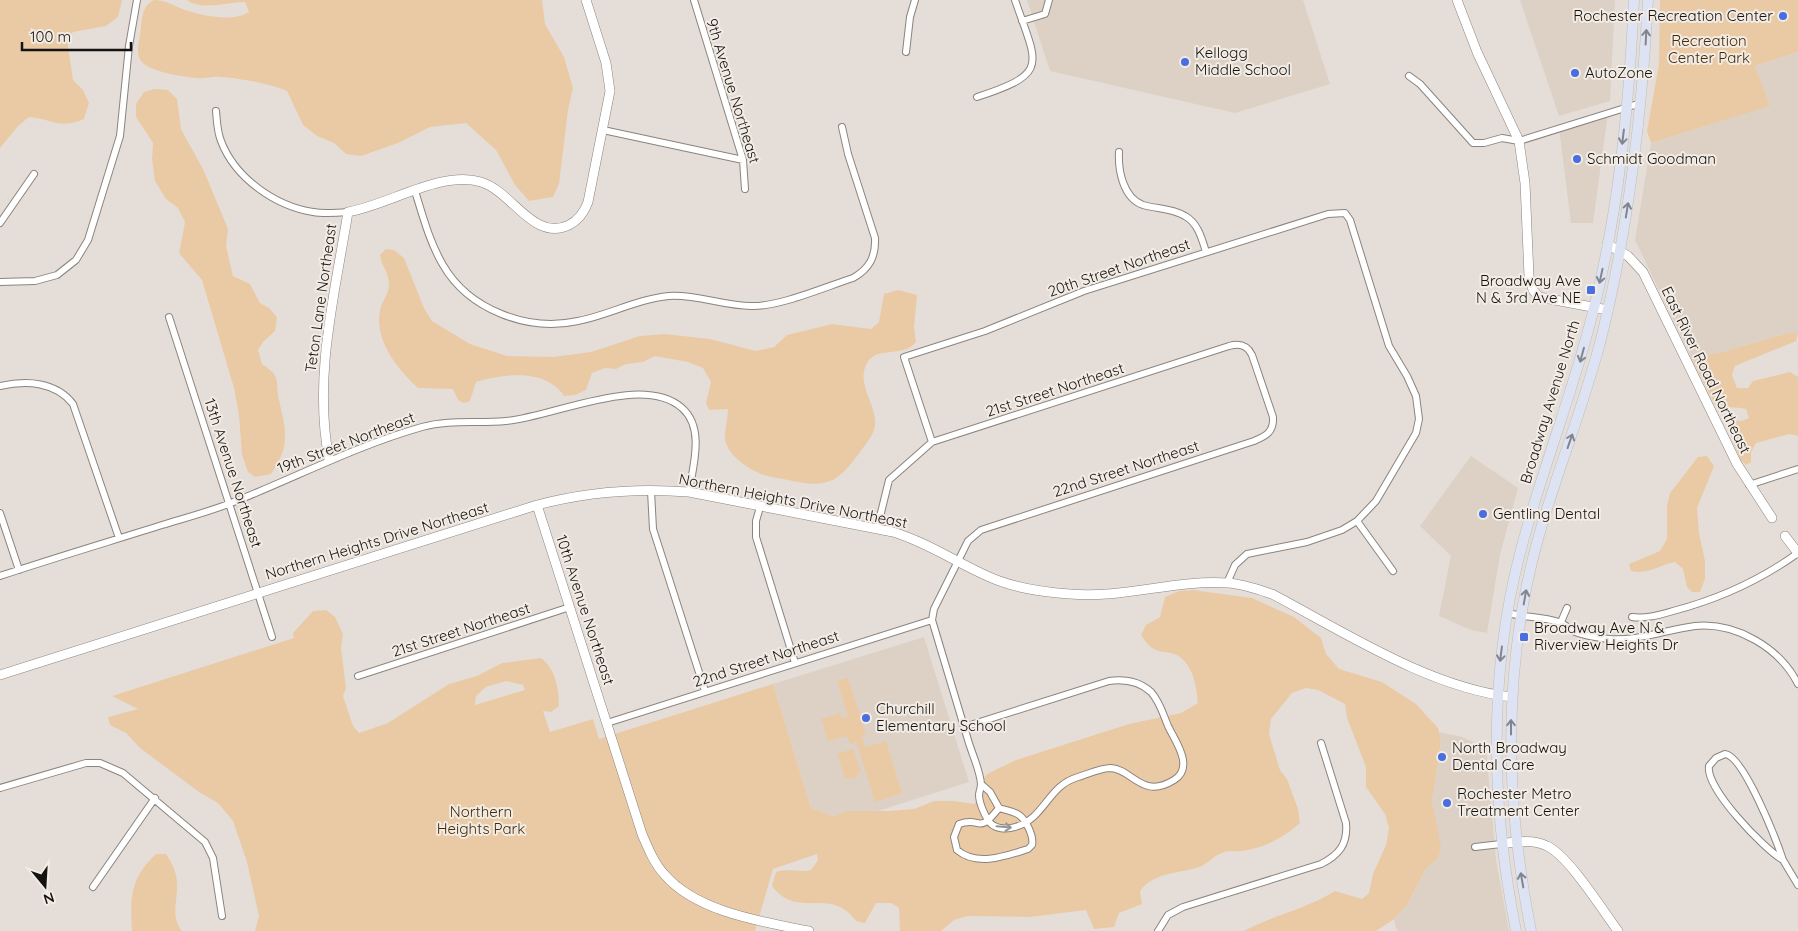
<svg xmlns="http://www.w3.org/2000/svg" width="1798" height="931" font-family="Quicksand,sans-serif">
<rect width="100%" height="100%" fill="#e5ded8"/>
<path fill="#ddd1c5" d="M1027,0h276l27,84 -95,29 -185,-42z
M1520,0h95l-5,101 -51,15z
M1798,52v281h-10l-66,19 -19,3 -10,6 -58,-121 16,-97 118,-37 -14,-40z
M1608,113l-15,110h-22l-12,-95z
M1471,456l47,32 -18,67 -13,78 -16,-3 -32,-14 12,-60 -31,-30z
M924,637l45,145 -91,29h-31l-14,5 -22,-8 -38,-124z
M1439,732l23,5 24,11 10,112 13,71h-112l-3,-12 13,-14 18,-35 13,-12 -6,-56 9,-61z"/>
<path fill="#eacaa5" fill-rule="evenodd" d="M0,0h122l-4,17 -12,9 -33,6 -6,7 6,41 10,10 6,13 -5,16c-26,11 -30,0 -55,-2l-11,9 -18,22z
M154,0c11,0 16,4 26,8 18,7 52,15 69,4l-4,-10c-16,0 -45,9 -58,-2h355l3,24 19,33 9,31 -5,22 -9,74 -6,13 -24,4 -14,-16 -19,-35 -30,-27 -36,4 -32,16 -37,13 -15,-2 -12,-11 -17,-7 -14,-11 -16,-34c-17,-7 -47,-13 -67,-14 -7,-1 -15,2 -23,1 -13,-1 -45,-6 -54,-15 -10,-9 -2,-26 -2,-37 1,-10 2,-21 13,-26z
M1660,0h138v52l-43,14 15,40 -119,37 -4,-12 12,-67z
M154,89l14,1 9,9 4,30 23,42 24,58 -2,17 7,30 17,8 10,19 9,5 8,9 -2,14 -12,11 -5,8 4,14c20,13 13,16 17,36 7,32 12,44 -8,74l-16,3 -7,-5 -6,-17 -3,-40 -5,-27 -32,-108 -23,-27 6,-31 -7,-14 -12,-9 -11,-18 -3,-22 1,-16 -17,-26v-13l8,-12z
M386,249l8,1 10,8 20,50 8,13 38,23 37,12 46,1 38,-5 49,-16 25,-2 45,5 46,12 18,-4 13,-12 45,-11 39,5 8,-7 5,-28 14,-4 19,5 -3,32 2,15c-15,17 -38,3 -49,21 -12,21 11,43 8,63 -1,8 -9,18 -15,26 -22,31 -34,37 -72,28 -11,-2 -23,-3 -33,-9 -12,-6 -31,-20 -30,-35 0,-9 3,-18 3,-27l-19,1 -3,-7 5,-21 -8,-14 -15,-6 -33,-6 -12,6 -17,2 -10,5 -11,-1 -13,5 -6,17 -11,5 -11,1c-19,-28 -60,-22 -88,-14l-6,19 -6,2 -6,-3 -5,-11 -35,-1c-21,-19 -44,-48 -38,-78 2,-11 12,-17 8,-33 -2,-8 -7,-13 -8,-22z
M1788,333h10l-2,8 -61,25 -3,9 5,13h11l5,-7 37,-9 8,5v59l-9,-2 -33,9 -5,9v10l-5,3 -6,-6 -13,-34 2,-5 12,1 8,-3 -3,-9c-11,-3 -20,0 -31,-4l-22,-44 6,-5 23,-4z
M1707,456l7,10 -17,42 2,25 6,28v18l-5,13h-8l-5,-5 -4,-18 -8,-7c-16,3 -27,13 -44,9l-2,-7 31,-13 7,-12v-33l3,-13 28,-36z
M1193,590l59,8 42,19 27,21 5,16 13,15 43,13 34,22 22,24 3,13 -9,61 9,44 -3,12 -13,12 -18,35 -13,14 -18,12h-132c30,-16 62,-22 91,-40l27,8 7,-6 4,-19 13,-29 3,-17 -4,-14 -19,-27v-20l-19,-49 -2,-14 -27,-14 -12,-2 -14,5 -21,26 -2,15 11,36 7,9 11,30 2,14c-16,14 -36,26 -59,28 -6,1 -13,-1 -19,2 -9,3 -14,11 -23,14 -21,7 -45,5 -59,24l2,13 -23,9 -5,14 -20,2 -8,-19 -56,7 -62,-1 -14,4 -13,11h-41l-1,-23 -8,-5h-15l-11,20 -9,-2c-27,-36 -57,0 -84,-35l4,-14c13,-4 23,1 35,-2l7,-10 -1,-6 -44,15 -18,62h-500l4,-15 -12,-54 -14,-41 -15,-18 -19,-11 -59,-44 -14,-15 -16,-8 -2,-8 30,-8 -26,-13 182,-58 -1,-5 20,-22 13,-1 9,7 8,17 -2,14 5,40 -3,8 10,30 6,7 29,-10 61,-39 28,-8 25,-13 39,-5c14,10 18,30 18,48l-8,6 -8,-1 7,21 43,-13 6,20 174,-55 38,124 22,8 14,-5h42l25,-2 20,-8h20l20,3 7,-7 -3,-11 9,-12 29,-14 113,-36 52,-11 17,-10c-2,-17 -4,-35 -18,-46 -16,-10 -24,2 -39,-22l5,-10 14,-8 5,-20 14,-6zM506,681l17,4 2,5 -50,15 1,-9 10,-9z
M848,678l18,57 -4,1 3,11 21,-6 16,52 -27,9 -19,-60 -6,2 -3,-8 -19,5 -7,-22 19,-6 2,5 6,-2 -11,-35z
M853,749l8,22 -7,8 -9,-1 -8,-24z
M156,854h10c6,9 11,18 11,30 1,16 -7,32 5,47h-50c-2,-33 -2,-53 24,-77z"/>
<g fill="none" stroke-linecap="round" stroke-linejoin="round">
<defs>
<path id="street" d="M694,0l49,160 2,29
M1022,21l23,-7 4,-14
M906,52l4,-35 5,-17
M1409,76l11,8 53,59h11l18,-5 17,3 122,-38
M977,97c74,-24 60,-32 38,-97
M216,111c1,10 1,20 5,30 14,37 54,65 92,71 11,2 23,1 35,0
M603,130l140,30
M1119,152c-1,18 4,46 24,53 14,4 29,3 42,11 13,7 17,23 21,36
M415,191c8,26 15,52 28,74 26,45 85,67 135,56 31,-6 59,-22 91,-25 27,-2 55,10 82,10 28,1 74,-19 102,-28 16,-9 23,-21 22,-40l-27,-84 -6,-27
M0,223l34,-49
M0,282l35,-1 22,-6 19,-15 12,-20 32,-104 9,-90 8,-46
M169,317l103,320
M0,386c27,-6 56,-4 73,18l46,134
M932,442l-28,-85 81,-26 99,-40 244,-77 17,-1 5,7 39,126 18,30 9,20 3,23 -3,14 -40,68 -19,20 -15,9 -35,12 -60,12 -12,11 -8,18
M1749,485l49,-16
M651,491l2,38 52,162
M760,507l-4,14v16l39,126
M0,513l19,57
M1357,521l36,50
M877,529l12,-49 43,-38 297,-96c11,-3 18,-1 23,9l21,62c1,15 -7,19 -19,24l-273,89 -13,11 -34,68 -2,11c12,40 24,80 36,120 4,14 12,30 13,44 0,4 -2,8 -2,11 0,7 5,19 9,25 5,9 18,10 27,7 30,-8 32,-41 63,-50 10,-3 22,-9 33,-9 21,1 31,32 63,12 21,-13 1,-39 -6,-54 -5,-12 -8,-24 -17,-34 -12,-11 -27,-13 -42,-11l-145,46
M0,576c54,-18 108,-34 162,-51 23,-7 46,-13 69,-22 64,-25 124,-57 191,-76 28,-8 56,-3 84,-6 47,-4 136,-48 176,-13 23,20 11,58 7,84
M1507,613c17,4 36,4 52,9 6,2 11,7 16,10 11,4 22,6 34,7 30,2 56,-9 86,-13 41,-4 85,22 103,58
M1632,617c14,2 27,-2 41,-6 46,-12 86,-30 125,-58
M1561,622l6,-14
M358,676l212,-69
M607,723l325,-103
M1725,754c19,2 52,88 58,106 -19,-11 -78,-72 -74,-94l7,-8z
M981,784l9,8 9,16c6,2 14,3 20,7 7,5 15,21 13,30l-4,4c-22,7 -51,18 -71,1l-3,-13 5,-13c23,-8 18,12 40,-16
M0,788l86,-25h14l23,10 82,69 8,16 9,58
M1475,847l26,-3
M1783,860l15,25
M93,887l62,-89
M1158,931l10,-16 15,-8 138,-43c18,-9 27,-20 25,-41l-25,-80"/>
<path id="secondary" d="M1457,0l20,52 42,89 6,42 4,93 4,14 6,7 69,13
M1607,244l21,12 15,16 94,192 35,54
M329,459c-16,-82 6,-166 19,-247 41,-7 93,-42 133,-30 32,10 52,60 88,43 10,-5 15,-12 19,-23l22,-111 -4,-28 -20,-63
M537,505l105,329c6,14 12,29 22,40 32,38 99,48 145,57
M1785,536l13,17
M0,675l537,-170c49,-13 102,-17 152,-13l204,40c33,10 61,29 92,43 27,13 56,17 85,19 53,5 106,-15 158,-11 15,1 29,6 44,11 72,38 158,94 240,103
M1501,844c15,-2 31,-5 46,2 21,9 56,65 71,85"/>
<path id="primary" d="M1516,931c-25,-126 -28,-253 4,-378 21,-81 53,-160 73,-241 26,-102 36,-208 41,-312
M1531,931c-26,-130 -29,-263 7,-392 19,-69 47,-135 64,-204 27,-110 40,-222 46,-335"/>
</defs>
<use href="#street" stroke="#8a847e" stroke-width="8"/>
<use href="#secondary" stroke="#8a847e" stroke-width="10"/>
<use href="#primary" stroke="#bdbdbc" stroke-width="11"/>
<use href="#street" stroke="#fff" stroke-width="6"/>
<use href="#secondary" stroke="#fff" stroke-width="9"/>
<use href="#primary" stroke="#dde3f2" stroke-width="10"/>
</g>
<defs><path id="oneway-shaft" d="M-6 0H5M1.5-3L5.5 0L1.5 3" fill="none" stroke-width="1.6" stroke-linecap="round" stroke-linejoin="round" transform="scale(1.25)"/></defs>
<g stroke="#83858d">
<use href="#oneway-shaft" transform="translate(1646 37) rotate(-87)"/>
<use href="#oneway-shaft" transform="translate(1623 137) rotate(97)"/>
<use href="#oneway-shaft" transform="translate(1627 210) rotate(-81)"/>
<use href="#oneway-shaft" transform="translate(1601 276) rotate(102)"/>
<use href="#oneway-shaft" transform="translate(1582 355) rotate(105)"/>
<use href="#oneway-shaft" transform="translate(1570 441) rotate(-71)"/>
<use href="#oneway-shaft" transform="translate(1525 597) rotate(-80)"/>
<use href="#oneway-shaft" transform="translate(1501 654) rotate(97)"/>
<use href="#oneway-shaft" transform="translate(1511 727) rotate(-90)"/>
<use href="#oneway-shaft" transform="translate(1522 880) rotate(-100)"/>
</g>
<use stroke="#969594" href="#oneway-shaft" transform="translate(1004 827) rotate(5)"/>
<g fill="#4a6de0" stroke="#f2ece5" stroke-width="2">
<circle cx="1783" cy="16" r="5"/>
<circle cx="1185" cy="62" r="5"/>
<circle cx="1575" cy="73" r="5"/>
<circle cx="1577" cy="159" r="5"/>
<rect x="1586" y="285" width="10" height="10" rx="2.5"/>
<circle cx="1483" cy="514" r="5"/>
<rect x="1519" y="632" width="10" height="10" rx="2.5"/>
<circle cx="866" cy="718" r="5"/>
<circle cx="1442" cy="757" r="5"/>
<circle cx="1447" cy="803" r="5"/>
</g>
<g text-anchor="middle" stroke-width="4" stroke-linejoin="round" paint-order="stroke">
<g font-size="15" fill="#151311" stroke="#f2ece5" text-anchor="start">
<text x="1773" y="21" text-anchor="end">Rochester Recreation Center</text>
<text x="1195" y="58">Kellogg<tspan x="1195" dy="17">Middle School</tspan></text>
<text x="1585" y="78">AutoZone</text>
<text x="1587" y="164">Schmidt Goodman</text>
<text x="1581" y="286" text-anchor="end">Broadway Ave<tspan x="1581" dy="17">N &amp; 3rd Ave NE</tspan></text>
<text x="1493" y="519">Gentling Dental</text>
<text x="1534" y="633">Broadway Ave N &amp;<tspan x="1534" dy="17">Riverview Heights Dr</tspan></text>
<text x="876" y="714">Churchill<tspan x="876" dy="17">Elementary School</tspan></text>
<text x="1452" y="753">North Broadway<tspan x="1452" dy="17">Dental Care</tspan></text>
<text x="1457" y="799">Rochester Metro<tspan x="1457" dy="17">Treatment Center</tspan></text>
</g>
<g font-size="15" fill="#422a07" stroke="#f2ece5">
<text x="1709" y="46">Recreation<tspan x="1709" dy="17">Center Park</tspan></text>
<text x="481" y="817">Northern<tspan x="481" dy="17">Heights Park</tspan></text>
</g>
<g font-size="15" fill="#151311" stroke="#f2ece5">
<text transform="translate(733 91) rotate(73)" y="5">9th Avenue Northeast</text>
<text transform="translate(1119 268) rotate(-19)" y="5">20th Street Northeast</text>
<text transform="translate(321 298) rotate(-82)" y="5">Teton Lane Northeast</text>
<text transform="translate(1706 370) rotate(64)" y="5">East River Road Northeast</text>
<text transform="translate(1055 390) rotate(-18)" y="5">21st Street Northeast</text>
<text transform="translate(1550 402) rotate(-73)" y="5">Broadway Avenue North</text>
<text transform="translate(346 443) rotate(-21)" y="5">19th Street Northeast</text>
<text transform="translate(1126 469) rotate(-18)" y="5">22nd Street Northeast</text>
<text transform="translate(233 473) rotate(72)" y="5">13th Avenue Northeast</text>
<text transform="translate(793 501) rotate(11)" y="5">Northern Heights Drive Northeast</text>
<text transform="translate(377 541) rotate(-17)" y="5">Northern Heights Drive Northeast</text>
<text transform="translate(585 610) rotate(72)" y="5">10th Avenue Northeast</text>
<text transform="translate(461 630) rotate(-18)" y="5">21st Street Northeast</text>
<text transform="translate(766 659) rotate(-18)" y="5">22nd Street Northeast</text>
</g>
</g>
<g transform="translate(45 886) rotate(162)" stroke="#f2ece5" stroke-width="4" paint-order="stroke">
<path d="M0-4L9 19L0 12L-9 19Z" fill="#151311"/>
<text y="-8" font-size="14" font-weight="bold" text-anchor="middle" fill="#151311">N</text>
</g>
<path d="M22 42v8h109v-8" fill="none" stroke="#151311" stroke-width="2.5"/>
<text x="30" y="42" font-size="15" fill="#151311" stroke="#f2ece5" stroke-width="4" paint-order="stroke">100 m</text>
</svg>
